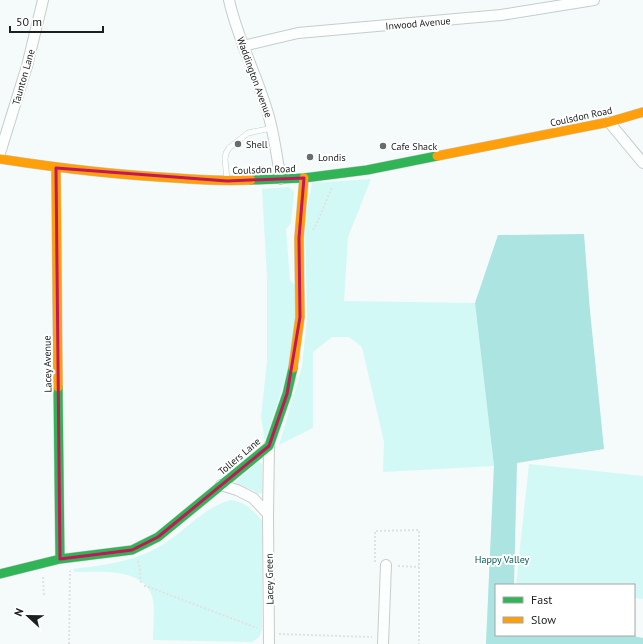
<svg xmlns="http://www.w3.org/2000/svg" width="643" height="644" font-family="'PT Sans',sans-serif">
<rect width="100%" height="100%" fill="#f4fbfa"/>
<path fill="#d2f9f6" d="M371,179l-23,58 -4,64 131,2 19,163 20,119h-18v50h132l15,3v6h-157l8,-178 -111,6 1,-30 -22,-95 -13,-10h-17l-19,15v76l-34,17 23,-78 5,-49 -2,-100 7,-35z
M289,187l5,5 -3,31 -5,6 4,51 5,5 1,25 -7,58 -24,73 -4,-24 6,-56v-84l-5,-88z
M259,461l3,3v29l-4,1 -5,-4 -17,-5v-3z
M529,464l114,12v123l-9,-1v-13h-118z
M231,500c16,3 21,9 31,21v109c-2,6 -4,9 -10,12l-99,-2c0,-13 2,-28 0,-40 -6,-33 -53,-28 -77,-28l-2,-1 -1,-2c31,-4 62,-7 89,-24 24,-14 41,-38 69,-45z"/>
<path fill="#abe4e0" d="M584,234l6,77 14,138 -87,14 -3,122h-18v50h132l15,3v6h-157l8,-178 -19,-163 23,-68z"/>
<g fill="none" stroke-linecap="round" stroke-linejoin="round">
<defs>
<path id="lane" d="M227,180l-2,-21 1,-6 3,-5 19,-15 24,-5"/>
<path id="street" d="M229,0c8,37 26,71 37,107 8,23 10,48 15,72
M243,46l55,-13 203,-18 93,-15
M609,122l34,41
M0,153l27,-87 16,-66
M269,446l-1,68 1,130
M221,485l16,5 16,8 15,16
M383,644l3,-79"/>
<path id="fast" d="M251,180l53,-2 63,-8 70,-14
M58,387l2,172
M0,574l60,-15 72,-9 26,-13 111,-91 18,-52 6,-26"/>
<path id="slow" d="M437,156l172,-34 34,-10
M0,159c58,9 116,16 175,19 25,2 50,3 76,2
M56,168l2,219
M293,368l7,-51 -1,-79 5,-60"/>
</defs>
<use href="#lane" stroke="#c7cdcc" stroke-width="6"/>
<use href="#street" stroke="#c7cdcc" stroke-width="12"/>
<use href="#fast" stroke="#c7cdcc" stroke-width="10"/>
<use href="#slow" stroke="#c7cdcc" stroke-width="10"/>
<path stroke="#e0e2e1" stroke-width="2" stroke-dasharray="2 2" stroke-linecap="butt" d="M313,230l4,-7 15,-36
M138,561l2,9 1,13
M375,562v-31l44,-1v114
M398,566l21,1
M43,577l1,20
M144,586h2l111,42
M279,634l93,3
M69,644l1,-73"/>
<use href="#lane" stroke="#fdfefe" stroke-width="5"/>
<use href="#street" stroke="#fdfefe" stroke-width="10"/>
<use href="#fast" stroke="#30b455" stroke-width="9"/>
<use href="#slow" stroke="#ff9f0a" stroke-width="9"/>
</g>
<path fill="none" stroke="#c2185b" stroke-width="3" stroke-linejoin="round" d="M56,168l171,13 77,-3 -5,60 1,79 -13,77 -18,52 -111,91 -26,13 -72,9z"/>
<g fill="#676d6c" stroke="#fff" stroke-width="1.5">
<circle cx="238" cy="144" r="4"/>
<circle cx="383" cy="146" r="4"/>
<circle cx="310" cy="157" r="4"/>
</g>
<g text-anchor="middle" stroke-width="4" stroke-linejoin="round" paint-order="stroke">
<g font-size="10" fill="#1b201f" stroke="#fff">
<text transform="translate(418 23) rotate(-5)" y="4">Inwood Avenue</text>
<text transform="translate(23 77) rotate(-74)" y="4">Taunton Lane</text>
<text transform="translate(255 77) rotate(70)" y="4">Waddington Avenue</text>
<text transform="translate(581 116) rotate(-12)" y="4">Coulsdon Road</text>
<text transform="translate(264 169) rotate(-2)" y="4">Coulsdon Road</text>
<text transform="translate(47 364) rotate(-91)" y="4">Lacey Avenue</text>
<text transform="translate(239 456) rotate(-40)" y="4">Tollers Lane</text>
<text transform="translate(269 579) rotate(-91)" y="4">Lacey Green</text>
</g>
<g font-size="10" fill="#1b201f" stroke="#fff" text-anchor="start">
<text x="246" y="148">Shell</text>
<text x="391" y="150">Cafe Shack</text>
<text x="318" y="161">Londis</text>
</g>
<g font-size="10" fill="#005c58" stroke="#fff">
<text x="502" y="563">Happy Valley</text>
</g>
</g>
<rect x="495" y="584" width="140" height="52" fill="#ffffff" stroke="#a4a6a5"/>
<rect x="503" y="597" width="20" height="6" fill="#30b455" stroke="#a4a6a5"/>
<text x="531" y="604" font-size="12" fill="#1b201f">Fast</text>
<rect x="503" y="617" width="20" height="6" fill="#ff9f0a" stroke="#a4a6a5"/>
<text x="531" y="624" font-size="12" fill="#1b201f">Slow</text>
<g transform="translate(28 616) rotate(292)" stroke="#ffffff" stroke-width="3" paint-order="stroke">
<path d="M0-3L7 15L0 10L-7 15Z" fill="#1b201f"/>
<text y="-6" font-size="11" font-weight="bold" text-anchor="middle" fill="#1b201f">N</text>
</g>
<path d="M10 26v6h93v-6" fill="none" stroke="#1b201f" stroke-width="2"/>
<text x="16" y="26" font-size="12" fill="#1b201f" stroke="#ffffff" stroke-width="3" paint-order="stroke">50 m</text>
</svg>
